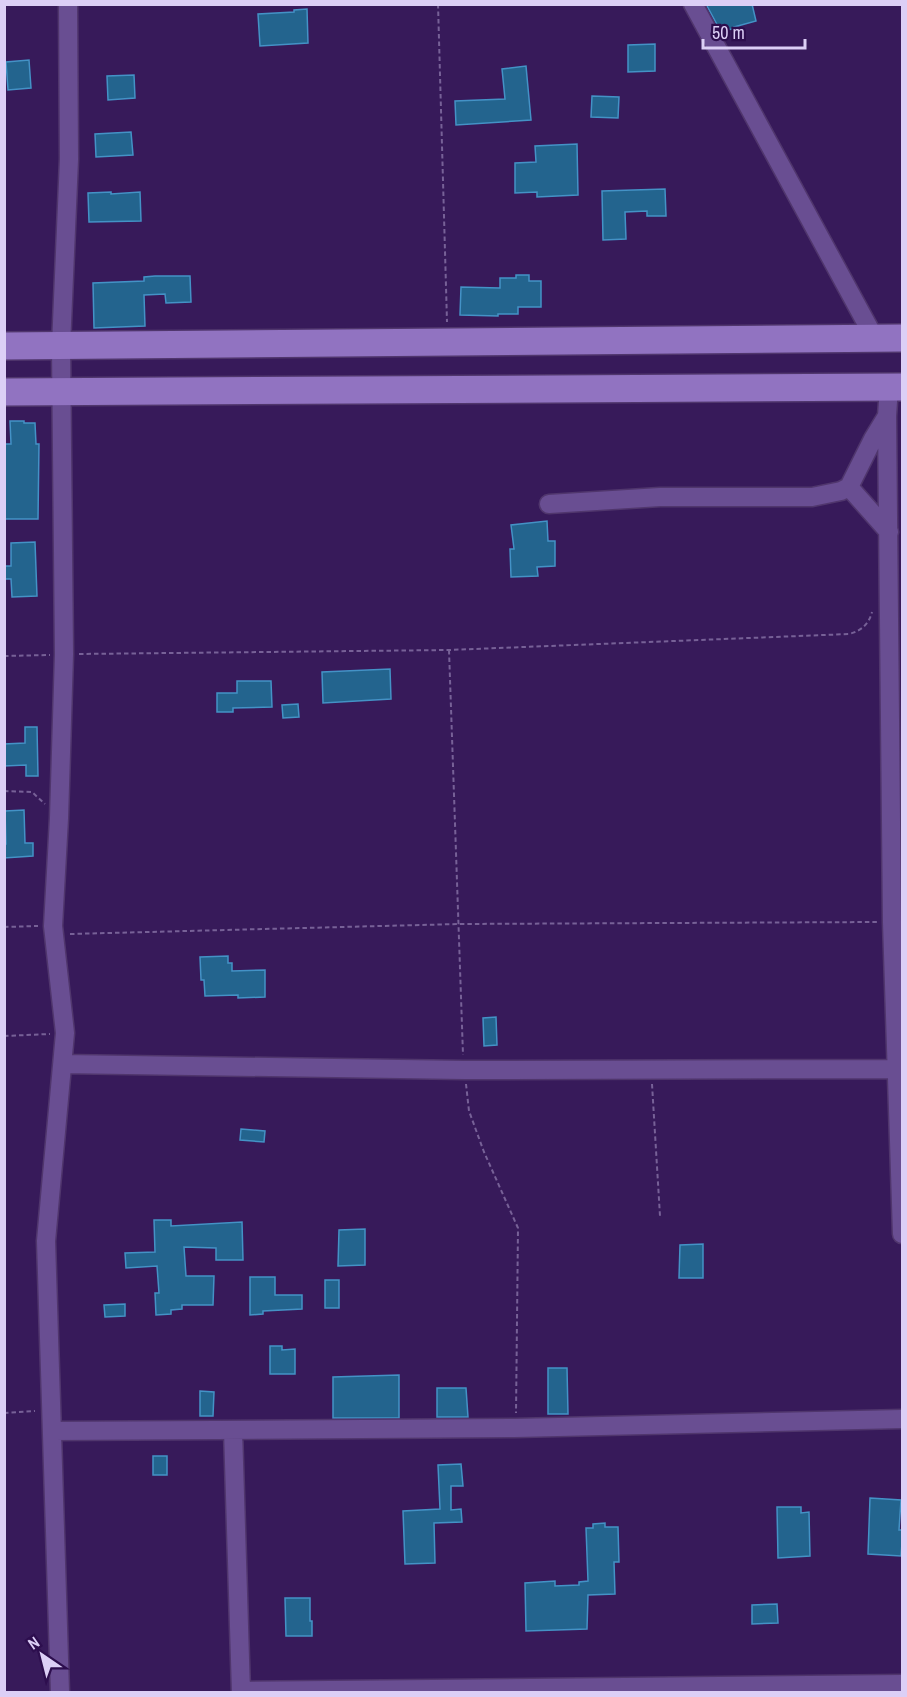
<svg xmlns="http://www.w3.org/2000/svg" width="907" height="1697" font-family="'Archivo Narrow',sans-serif">
<rect width="100%" height="100%" fill="#371a5a"/>
<path fill="#23648e" stroke="#4492c6" stroke-width="1.5" d="M706,4h46l4,17 -22,6 1,2 -15,1z
M307,9l1,34 -48,3 -2,-32 36,-2v-2z
M655,44v27l-27,1v-27z
M29,60l2,28 -23,2 -2,-28z
M526,66l5,54 -75,5 -1,-24 50,-2 -3,-30z
M134,75l1,23 -27,2 -1,-24z
M592,96l27,1 -1,21 -27,-1z
M131,132l2,23 -37,2 -1,-23z
M577,144l1,51 -41,2v-5l-22,1v-30l21,-1 -1,-16z
M665,189l1,27h-19v-5l-22,1 1,27 -23,1 -1,-49z
M111,192v2l29,-2 1,29 -52,1 -1,-29z
M516,275h13v6h12v26h-23v7h-20v2l-38,-1 1,-28 39,1v-10h16z
M155,276h35l1,26 -25,1 -1,-9 -21,1 1,31 -51,2 -1,-45 51,-2v-4z
M10,421h14v2h11l1,21h3l-1,75h-34v-75h7z
M547,521l1,20h7v25l-18,1 1,9 -27,1 -1,-28h4l-3,-24z
M35,542l2,54 -25,1 -1,-18h-7v-13h7v-23z
M390,669l1,30 -68,4 -1,-31z
M237,681h34l1,26 -39,1v4h-16v-19h20z
M298,704l1,13 -16,1 -1,-13z
M25,727h12l1,49h-12v-11l-22,1v-22l21,-1z
M24,810l1,33h8v13l-29,2v-14h2l-1,-33z
M228,956v7h4v8l33,-1v27l-27,1v-3l-33,1 -1,-16h-3l-1,-23z
M496,1017l1,28 -13,1 -1,-28z
M241,1129l24,2 -1,11 -24,-2z
M154,1220h17v6l71,-4 1,38h-27v-12l-32,-1 2,29h28l-1,29h-31v4l-11,1v4l-15,1 -1,-22h4l-2,-27 -31,2 -1,-15 30,-1z
M365,1229v36l-27,1 1,-36z
M703,1244v34h-24l1,-33z
M250,1277h25v18h27v14l-39,2v3l-13,1z
M325,1280h14v28h-14z
M125,1304v12l-20,1 -1,-12z
M270,1346h12v4l13,-1v25h-25z
M548,1368h19l1,46h-20z
M399,1375v43h-66v-41z
M437,1388h29l2,29h-31z
M200,1391l14,1 -1,24h-13z
M153,1456h14v19h-14z
M461,1464l2,22h-12v24l10,-1 1,13 -28,1 1,40 -30,1 -2,-53 37,-2 -2,-44z
M870,1498l31,2 -2,30h4l-2,26 -33,-2z
M777,1507h24v6l8,-1 1,44 -32,2z
M605,1523v4h13l1,35h-5l1,32 -27,1 -1,34 -61,2 -1,-48 30,-2v5l24,-1v-3l9,-1 -2,-53h7v-4z
M285,1598h25v23h2v15h-26z
M777,1604l1,19 -26,1v-19z"/>
<g fill="none" stroke-linecap="round" stroke-linejoin="round">
<defs>
<path id="minor" d="M693,4l182,335
M889,387l-2,29 5,506 10,312
M849,487l40,45
M549,504l111,-7h152l29,-6 8,-4 24,-48 14,-23
M63,1064l401,6 433,-1
M233,1430l8,262
M52,1431l463,-3 387,-9
M241,1691l661,-7
M60,1692l-14,-451 19,-208 -12,-107 6,-108 5,-164 -3,-308 8,-187 -1,-155"/>
<path id="highway" d="M4,346l898,-8
M4,392l898,-5"/>
</defs>
<use href="#minor" stroke="#50366d" stroke-width="21"/>
<use href="#highway" stroke="#50366d" stroke-width="30"/>
<path stroke="#776197" stroke-width="2" stroke-dasharray="4.5 3" stroke-linecap="butt" d="M438,4l9,318
M449,650l14,405
M79,654l370,-4 400,-16c12,-3 20,-10 23,-22
M4,656l46,-1
M4,791l28,1 13,12
M4,927l34,-1
M70,934l389,-10 418,-2
M4,1036l46,-2
M466,1084l3,27 15,41 34,76 -2,185
M652,1084l8,132
M4,1413l31,-2"/>
<use href="#minor" stroke="#694e92" stroke-width="18"/>
<use href="#highway" stroke="#9173c1" stroke-width="27"/>
</g>
<rect width="907" height="1697" fill="none" stroke="#dccff6" stroke-width="12"/>
<g transform="translate(42 1655) rotate(325)" stroke="#2d0e4e" stroke-width="4.5" paint-order="stroke">
<path d="M0-4.5L10 22L0 15L-10 22Z" fill="#dccff6"/>
<text y="-9" font-size="16" font-weight="bold" text-anchor="middle" fill="#dccff6">N</text>
</g>
<path d="M703 39v9h102v-9" fill="none" stroke="#dccff6" stroke-width="3"/>
<text x="712" y="39" font-size="18" fill="#dccff6" stroke="#2d0e4e" stroke-width="4.5" paint-order="stroke">50 m</text>
</svg>
